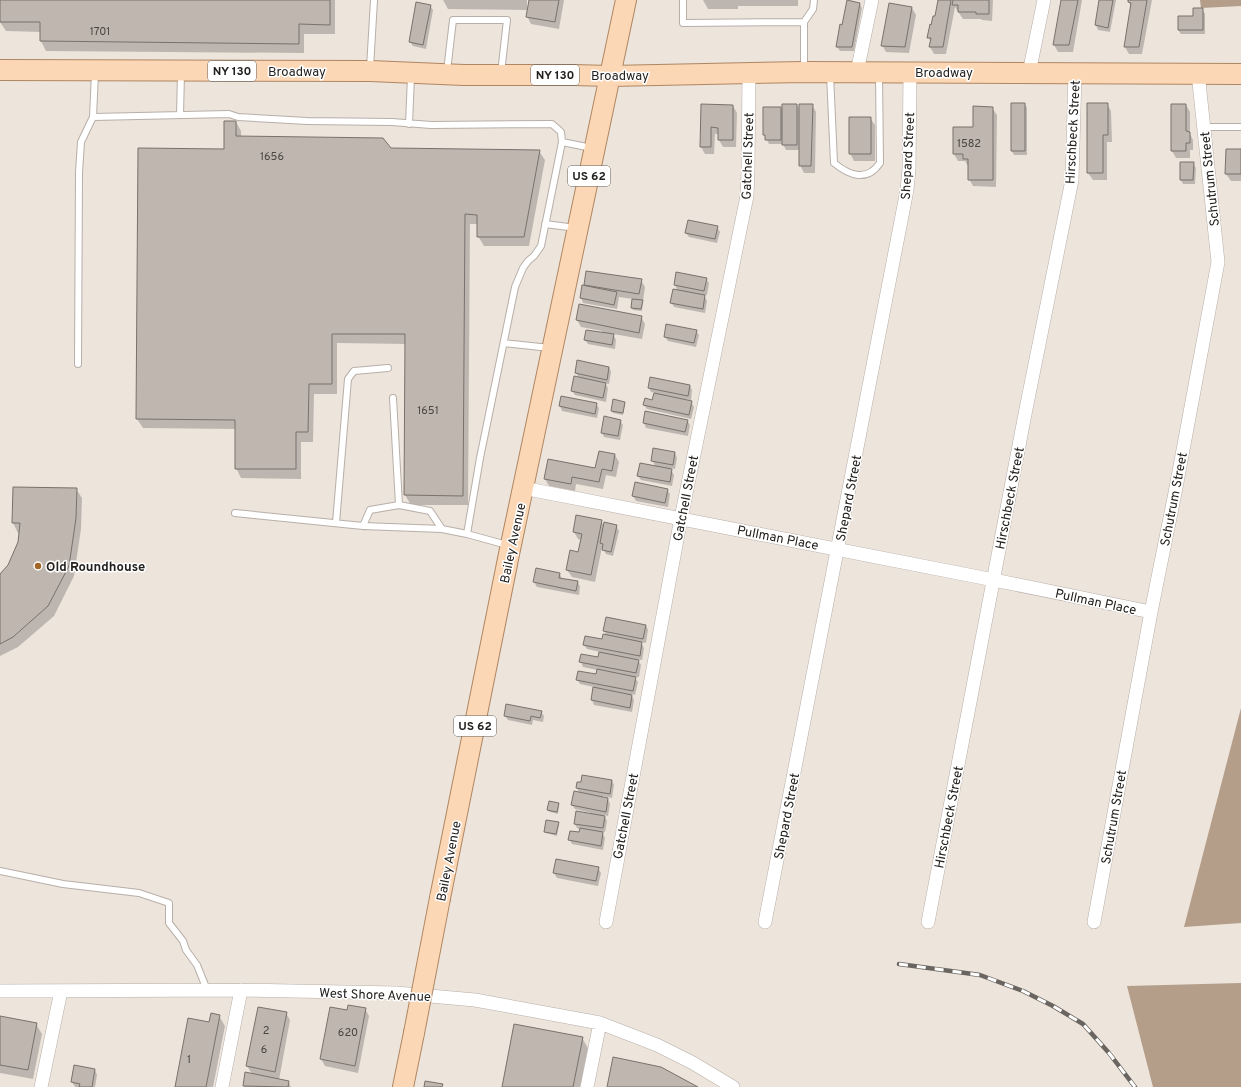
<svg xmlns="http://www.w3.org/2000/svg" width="1241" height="1087" font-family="Overpass,sans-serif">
<rect width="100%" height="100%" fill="#ede4dc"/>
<path fill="#b49d89" d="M1200,0h41v6l-40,2z
M1241,708v215l-57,4z
M1241,983v104h-88l-26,-101z"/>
<path fill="#0003" d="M0,0h335v34h-31v19l-258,-2 -5,-10v-9l-35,-1 -6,-9z
M443,0h84v10l-79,-1z
M530,0h34l-5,29 -28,-5 -4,-8z
M703,0h95v6h-60v3h-30z
M937,0h56l-1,21 -10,-1 -1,-1h-18l-8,-12 -9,47h-12l-4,-7 1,-5 -3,-5 8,-20 3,-16z
M1062,0h20l-9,52h-15l-4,-7z
M1100,0h16l-6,32 -12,-2 -2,-5z
M1129,0h23l-10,54h-13l-4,-7 6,-40 -2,-5z
M859,3l3,5 -8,43h-14l-3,-4 4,-21h2z
M430,6l3,4 -7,39 -13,-3 -3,-4z
M912,8l4,7 -7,38 -23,-1 -4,-7z
M1202,9l3,5v20h-24l-3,-4z
M1025,104l2,4v47h-13l-2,-4z
M1088,104h19l4,7 1,31h-5v38h-14l-5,-7z
M702,105l31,1 4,7 -1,34h-13l-4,-7v-6h-4l-1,20h-9l-4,-7z
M797,105l3,6 12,-6 4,7 -1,61h-11l-4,-8v-15h-14l-3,-6h-14l-5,-10 17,-26 2,4z
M1186,105l4,7v22l3,6v10h-3v8h-14l-4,-7z
M992,108l5,7 -1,72 -23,-1 -4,-7v-13h-1l-3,-5h-7l-4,-7 20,-26z
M870,118l5,7v36h-21l-4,-8z
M236,122l5,9v6l149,12 149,2 6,9 -16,86h-45l-6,-10v-12h-8l-2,281h-57l-6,-10 1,-151 -69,-1v51h-23l-1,48h-12v37l-60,-1 -5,-10v-39l-93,-1 -6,-9 88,-269z
M1241,150v31h-10l-5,-7z
M1193,163l3,5 -1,16h-12l-2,-4z
M717,227l3,5 -3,11 -28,-6 -3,-4z
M706,279l3,4 -2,12h-3l3,6 -2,12 -31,-6 -3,-5 7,-11 -3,-6z
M641,280l4,7 -2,14h-1l1,2 -1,8 -9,-1 -1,-2 1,-9 -14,-2 -2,12 -34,-6 -2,-5 2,-12 3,1 -1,-2z
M641,317l4,7 -3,15 -29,-5 3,6 -1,9 -27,-5 -3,-4 16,-7 1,-2 -21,-4 -4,-7z
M696,331l3,4 -3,12 -28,-6 -3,-4z
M609,367l2,5 -2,12 -4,-1 3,5 -2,14 -31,-7 -3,-4 7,-13 -3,-5z
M690,386l2,4 -1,10 -8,-1v2l8,1 3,5 -3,12 -44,-10 -3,-4 9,-4 2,-8 -4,-1 -2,-4z
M562,397l34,7 3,4 -2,10 -35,-7 -2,-5z
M624,402l1,2 -2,11 -10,-2 -1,-2z
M687,420l3,5 -2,11 -42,-8 -2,-5z
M620,421l3,4 -3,15 -16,-3 -2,-4z
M654,449l21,4 2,5 -2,11 -5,-1 4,7 -2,11 -31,-6 -3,-4 18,-9 -4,-7z
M615,455l4,7 -3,15 -10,-2 -3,14 -27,-5 -1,7 -26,-5 -4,-7 51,-9z
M76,489l6,9 -1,31 -7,47 -20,40 -36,31 -18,9v-80l9,-10 9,-24 2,-9h-2l-5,-10z
M667,490l3,4 -2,13 -32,-6 -3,-5z
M601,521l3,5h12l3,5 -6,25 -7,-2 -4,-7 -7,35 -23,-5 -5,-7 12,-17 2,-13 -3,-1 -4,-7z
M537,569l23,5 2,5 16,3 2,5 -1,8 -42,-8 -3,-5z
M646,625l2,5 -2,13 -5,-1 3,6 -2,12 -5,-1 4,6 -2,12h-5l4,5 -3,13 -4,-1 3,6 -2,12 -38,-7 -2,-5 2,-13 -14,-3 -3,-5 19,-3 1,-6 -14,-3 -2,-5 18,-4 1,-6 -13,-3 -3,-4 19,-4 4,-5 -3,-5z
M541,712l3,4 -1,6 -10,-2 -1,5 -24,-5 -3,-4z
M612,781l2,4 -2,13 -9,-2v2l5,1 2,5 -2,12 -4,-1 3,6 -2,11h-3l3,6 -2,12 -31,-6 -2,-4 9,-6 1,-5 -3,-1 -2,-4 15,-10 1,-1 -16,-4 -3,-4 8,-11 -3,-6z
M558,804l1,2 -1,8 -8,-2 -2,-2z
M558,823l1,2 -2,11 -11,-3 -1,-1z
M598,868l3,5 -3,13 -41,-8 -3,-5z
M365,1009l4,7 -11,57 -33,-7 -4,-7 27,-48z
M286,1013l4,7 -11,60 9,1 3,6h-47v-1l8,-12 -5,-8z
M219,1016l6,10 -12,61h-37l34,-63z
M0,1017l36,7 6,10 -9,45 -33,-6z
M582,1038l6,10 -8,39h-77z
M95,1070l2,5 -2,12h-20l-3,-5z"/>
<path fill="#beb6af" stroke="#79716b" d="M0,0h330v25l-31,-1v20l-259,-3v-19h-40z
M529,0h30l-4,22 -29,-5z
M847,0l13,3 -8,44h-16l4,-23 2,1z
M938,0h13l-8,47h-14l2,-9h-4l3,-14 1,1 2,-9h2z
M953,0h36v14h-13v-2h-18v-7h-6z
M1061,0h17l-9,45h-16z
M1099,0h14l-5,28 -13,-3z
M1128,0h19l-8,47h-15l7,-44 -3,-1z
M416,2l15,3 -8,40 -14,-3z
M889,3l23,4 -7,40 -24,-1z
M1193,8h10v22h-25v-14h15z
M1011,103h14v48h-14z
M1087,103h21v32h-5v38h-16z
M701,104l32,1v35h-15v-12l-7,-1v20h-11z
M782,104h15v41h-15z
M799,104h14l-2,62h-12z
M1171,104h15v27l4,1v11h-4v8h-15z
M973,106l20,1v73h-25v-21h-5v-5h-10v-27h20z
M763,107h18v33h-16v-5h-2z
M849,117h22v37h-22z
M224,121h12v15l147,2 8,10 149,2 -16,87h-47v-22l-12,-1 -2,282 -59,-1 1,-161h-73v50h-23l-1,48h-12v37h-61v-49l-99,-1 2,-271 86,1z
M1226,149h15v25h-16z
M1180,162h14l-1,18h-13z
M688,220l30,6 -3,13 -30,-6z
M586,271l56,8 -3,15 -55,-9z
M676,272l31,6 -3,13 -30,-6z
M582,285l35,7 -3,13 -34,-7z
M673,289l32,6 -2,14 -33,-6z
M632,299l11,1 -2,9 -10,-1z
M579,304l63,12 -3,17 -63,-13z
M666,324l31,6 -3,13 -30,-6z
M586,330l28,4 -2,11 -28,-5z
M577,360l32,7 -2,13 -32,-7z
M574,376l32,7 -3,15 -32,-7z
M650,377l40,8 -2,11 -40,-8z
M654,393l38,8 -3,14 -46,-10 2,-7 7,2z
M561,396l36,7 -2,11 -36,-8z
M613,399l12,3 -2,11 -12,-2z
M645,411l43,9 -3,12 -42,-9z
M604,416l17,4 -3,16 -17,-3z
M653,448l22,4 -2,13 -22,-4z
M599,451l16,3 -3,17 -10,-2 -3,13 -27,-5 -1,7 -27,-5 4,-20 47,9z
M640,463l32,6 -2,13 -33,-6z
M635,482l33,7 -3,14 -33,-7z
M13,487l64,1 -1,30 -7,48 -21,40 -35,31 -13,7v-70l8,-9 10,-23 2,-19h-8z
M576,515l26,5 -11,55 -25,-5 4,-20 8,2 4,-18 -9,-2z
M604,522l13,3 -6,27 -9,-2 1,-6 -3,-1z
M536,568l24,5 -1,5 19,3 -2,10 -43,-9z
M606,617l40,8 -3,14 -40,-8z
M603,634l39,8 -2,14 -57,-11 2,-9 17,3z
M599,652l40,8 -3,13 -57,-11 2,-8 17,3z
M597,669l39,8 -3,14 -57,-11 2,-9 18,3z
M593,687l39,8 -2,13 -39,-8z
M506,704l36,7 -2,7 -9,-2 -1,5 -26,-5z
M582,775l30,5 -2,14 -34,-6 1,-6h4z
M574,791l34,7 -2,14 -35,-7z
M549,801l10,2 -2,9 -10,-2z
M576,811l29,5 -2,12 -29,-4z
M546,820l13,2 -3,12 -12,-2z
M580,828l23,4 -2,14 -33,-6 2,-9 9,1z
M556,859l43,8 -3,14 -43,-8z
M348,1005l18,3 -11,58 -35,-7 10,-52 17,3z
M258,1007l29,5 -12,60 -29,-6z
M211,1013l9,2 -14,72h-31l13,-69 21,4z
M0,1016l37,7 -9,47 -28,-5z
M514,1024l69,13 -10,50h-71z
M613,1057l48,10 37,20h-91z
M74,1065l21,4 -3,18h-13l1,-3 -9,-2z
M245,1072l44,9 -1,6 -45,-1z
M425,1081l18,3 -1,3h-18z"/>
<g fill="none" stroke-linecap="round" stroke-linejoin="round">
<defs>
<path id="service" d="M683,0v23l121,-1
M370,68l4,-68
M804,68v-46l9,-13 1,-9
M447,71l6,-51h54l-6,53
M95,73l-2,44 136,-3 9,3 69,4 85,1 39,3 121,-1 9,8 1,10 -21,104 -7,10 -6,5 -5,7 -8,19 -35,171 -13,76 40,11
M830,74l4,89c16,13 33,19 46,0l-1,-88
M180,115l1,-42
M409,124l2,-48
M1204,127h37
M562,142l30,6
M545,224l31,4
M504,343l46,5
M78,364l1,-192 2,-30 12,-25
M399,505l31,6 12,18
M235,513l128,13 79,3 25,5
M336,523l12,-144 6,-8 34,-3
M363,526l7,-16 29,-5 -6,-107
M0,871l63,13 76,9 30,10v20l14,18 3,9 11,15 10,25"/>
<path id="minor" d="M857,72l15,-72
M1029,73l15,-73
M523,488l471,92 157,32
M606,922l75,-404 66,-322 1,-25 1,-99
M765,922l142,-732 2,-21 1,-97
M928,922l97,-508 47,-234 3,-107
M1094,922l57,-310 24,-119 43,-231 -20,-189
M0,991l241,-1 155,3 79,7 125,23 57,22 36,18 40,24
M41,1087l20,-96
M222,1087l19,-97
M587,1087l13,-64"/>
<path id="primary" d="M0,70l370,1 94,4h109l37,1 194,-4 437,2
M440,898l69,-344 117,-554
M403,1087l11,-54"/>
</defs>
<use href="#service" stroke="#b7afa8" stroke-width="8"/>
<use href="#minor" stroke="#b7afa8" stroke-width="14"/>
<use href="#primary" stroke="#af8661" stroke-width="22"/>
<use href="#service" stroke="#fff" stroke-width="6"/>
<use href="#minor" stroke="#fff" stroke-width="13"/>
<use href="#primary" stroke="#fcd7b6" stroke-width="20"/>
<defs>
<path id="rail" d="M899,964l81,11 43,16 30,15 30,18 26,29 26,34"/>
</defs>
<use href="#rail" stroke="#6a6560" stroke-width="4.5"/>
<use href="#rail" stroke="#fff" stroke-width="3" stroke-dasharray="9" stroke-linecap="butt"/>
<defs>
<path id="primary-bridge" d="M414,1033l26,-135"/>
</defs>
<use href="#primary-bridge" stroke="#af8661" stroke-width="22" stroke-linecap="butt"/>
<use href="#primary-bridge" stroke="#fcd7b6" stroke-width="20"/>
</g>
<circle fill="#a26628" stroke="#fff" stroke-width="1.5" cx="38" cy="566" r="4"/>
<g text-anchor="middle" stroke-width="3" stroke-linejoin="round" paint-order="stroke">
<g font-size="11" fill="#4a4642">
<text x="100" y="35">1701</text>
<text x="969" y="147">1582</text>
<text x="272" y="160">1656</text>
<text x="428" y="414">1651</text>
<text x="266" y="1034">2</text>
<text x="348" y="1036">620</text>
<text x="264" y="1053">6</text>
<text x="189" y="1063">1</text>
</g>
<g fill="#fff" stroke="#656361" stroke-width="1">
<rect x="208" y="61" width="48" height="20" rx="3"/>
<rect x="531" y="65" width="48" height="20" rx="3"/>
<rect x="568" y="166" width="42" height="20" rx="3"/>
<rect x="454" y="716" width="42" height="20" rx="3"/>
</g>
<g font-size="12" font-weight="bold" fill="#23201d">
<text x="232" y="75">NY 130</text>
<text x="555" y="79">NY 130</text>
<text x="589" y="180">US 62</text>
<text x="475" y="730">US 62</text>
</g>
<g font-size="13" fill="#23201d" stroke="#fff">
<text x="297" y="76">Broadway</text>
<text x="944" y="77">Broadway</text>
<text x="620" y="80">Broadway</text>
<text transform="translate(1072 132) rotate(-87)" y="5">Hirschbeck Street</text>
<text transform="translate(747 156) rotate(-88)" y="5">Gatchell Street</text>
<text transform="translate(907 156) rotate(-87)" y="5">Shepard Street</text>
<text transform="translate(1209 179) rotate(-96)" y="5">Schutrum Street</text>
<text transform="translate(685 498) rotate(-79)" y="5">Gatchell Street</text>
<text transform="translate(848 498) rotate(-79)" y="5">Shepard Street</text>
<text transform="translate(1009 498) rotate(-79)" y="5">Hirschbeck Street</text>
<text transform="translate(1173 499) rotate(-79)" y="5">Schutrum Street</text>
<text transform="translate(778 537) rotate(11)" y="5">Pullman Place</text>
<text transform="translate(512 543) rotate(-78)" y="5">Bailey Avenue</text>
<text transform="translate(1096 601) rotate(12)" y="5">Pullman Place</text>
<text transform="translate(625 816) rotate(-79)" y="5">Gatchell Street</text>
<text transform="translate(786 816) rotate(-79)" y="5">Shepard Street</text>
<text transform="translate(948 817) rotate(-79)" y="5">Hirschbeck Street</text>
<text transform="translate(1113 817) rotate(-80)" y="5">Schutrum Street</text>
<text transform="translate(448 861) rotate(-79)" y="5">Bailey Avenue</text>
<text transform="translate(375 994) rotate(2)" y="5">West Shore Avenue</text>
</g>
<g font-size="13" font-weight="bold" fill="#23201d" stroke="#fff" text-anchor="start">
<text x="46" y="571">Old Roundhouse</text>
</g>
</g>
</svg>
